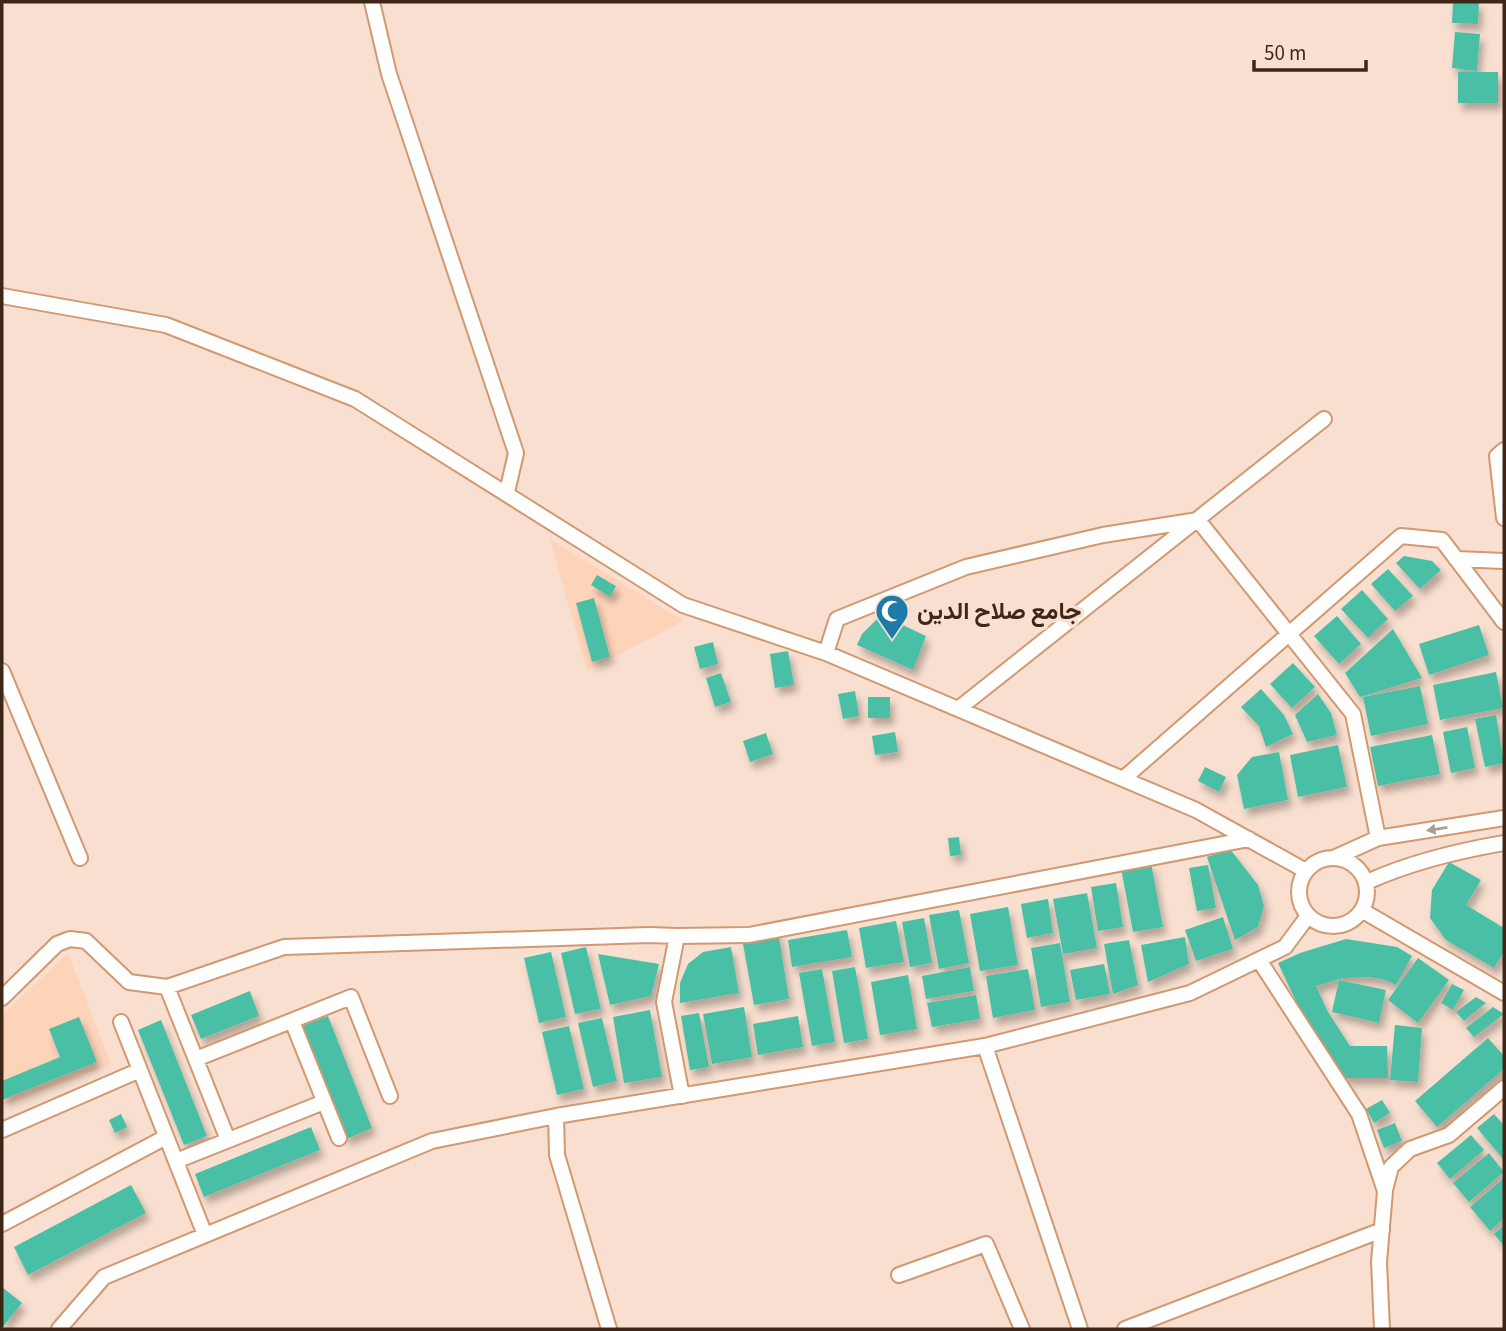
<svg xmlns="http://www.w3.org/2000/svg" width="1506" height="1331" font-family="'Source Sans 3',Vazirmatn,sans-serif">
<defs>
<filter id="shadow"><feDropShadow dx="4" dy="7" stdDeviation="3.5" flood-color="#0004"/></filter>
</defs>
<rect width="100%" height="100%" fill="#f8dfcf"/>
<path fill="#fed4b9" d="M550,539l134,82 -97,50z
M68,953l43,111 -109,42v-91z"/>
<path fill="#49bfa5" filter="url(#shadow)" d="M1453,2h26l-1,22 -26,-1z
M1455,32l25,2 -3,37 -25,-3z
M1458,72h40v31h-40z
M1404,556l28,5 9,9 -21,19 -24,-26z
M1388,569l25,27 -18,15 -24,-27z
M597,575l19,11 -6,11 -19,-12z
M1362,590l26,29 -20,19 -27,-29z
M594,598l16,59 -18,5 -16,-59z
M881,615l45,21 -13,34 -56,-25 5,-11z
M1337,616l24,28 -22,20 -25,-28z
M1479,625l10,30 -60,20 -10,-31z
M1393,629l29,49 -62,19 -15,-24z
M713,642l5,22 -18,5 -6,-22z
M788,651l6,34 -19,3 -5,-34z
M1293,663l22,24 -23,21 -22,-24z
M1496,672l7,36 -63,12 -7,-35z
M721,673l10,29 -16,5 -9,-29z
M1420,686l8,38 -57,12 -8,-39z
M1261,689l23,26 9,19 -27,13 -7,-21 -18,-19z
M855,691l4,25 -16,3 -5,-25z
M1318,694l13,19 6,22 -30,7 -12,-27z
M868,697h22v21h-22z
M1496,715l8,48 -19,4 -10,-48z
M1467,727l8,41 -24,5 -8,-41z
M895,732l3,20 -23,3 -3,-19z
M766,733l7,21 -23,8 -7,-21z
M1432,735l8,39 -62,12 -8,-39z
M1338,745l9,42 -49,10 -8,-42z
M1279,752l9,48 -44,9 -7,-34 15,-18z
M1205,767l21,10 -7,15 -21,-11z
M959,837l2,18 -11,1 -2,-18z
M1230,849l28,36 6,21 -6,21 -23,13 -28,-83z
M1449,862l32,18 -15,25 38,23v23l-10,17 -48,-28 -16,-22 2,-28z
M1151,863l12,64 -30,5 -12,-64z
M1208,865l8,43 -19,3 -8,-43z
M1116,883l7,44 -25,4 -7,-44z
M1087,893l10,55 -34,6 -10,-55z
M1048,899l5,34 -26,5 -6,-34z
M1008,907l10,58 -38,6 -10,-57z
M959,910l10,53 -30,6 -10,-54z
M1223,917l10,32 -37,12 -11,-31z
M924,918l8,45 -22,4 -8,-45z
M896,921l8,41 -38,6 -7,-40z
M847,930l5,27 -60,10 -4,-27z
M778,931l11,68 -35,6 -12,-67z
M1185,937l4,27 -41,18 -7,-37z
M1346,939l51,8 15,9 -16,29 -10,-5 -17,-3 -26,1 -27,8 12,26 22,34h37l1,32h-44l-38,-56 -28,-59 22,-10z
M1129,940l9,45 -25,9 -9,-50z
M1060,943l10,59 -29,5 -10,-59z
M586,947l15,62 -26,5 -14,-61z
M731,947l8,46 -59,10v-20l8,-19 15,-12z
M551,952l15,65 -27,6 -15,-65z
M598,954l61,10 -8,32 -41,9z
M1418,958l31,22 -31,43 -30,-23z
M1104,964l6,30 -34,6 -6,-30z
M855,967l13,72 -24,4 -12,-72z
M970,967l4,24 -48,8 -4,-23z
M822,969l13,73 -23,4 -13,-73z
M1028,969l7,41 -42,8 -7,-42z
M908,975l9,54 -37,6 -9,-53z
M1339,980l47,10 -7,33 -47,-11z
M1452,984l12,6 -11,20 -12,-7z
M250,991l9,25 -58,23 -10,-24z
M976,995l4,24 -48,8 -5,-24z
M1476,997l10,6 -22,18 -8,-9z
M744,1007l8,50 -40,7 -9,-50z
M1493,1007l11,7 -30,23 -8,-9z
M650,1010l12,67 -38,6 -11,-66z
M699,1013l10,54 -19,3 -9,-54z
M328,1016l44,112 -26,11 -44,-113z
M798,1016l5,31 -45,8 -5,-31z
M79,1017l18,45 -95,38v-19l58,-24 -11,-28z
M602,1018l15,63 -24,6 -15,-64z
M161,1020l46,116 -23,9 -46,-115z
M1395,1025l27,3 -4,54 -28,-2z
M569,1026l15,63 -27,6 -15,-63z
M1488,1038l16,18v13l-67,58 -22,-26z
M1382,1100l8,13 -16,10 -8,-14z
M121,1114l6,13 -12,6 -6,-13z
M1494,1114l10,11v35l-27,-32z
M1395,1123l7,18 -18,7 -7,-18z
M311,1127l9,23 -116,47 -9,-23z
M1471,1135l13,15 -34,29 -13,-16z
M1489,1153l15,19 -35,30 -16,-19z
M1504,1178v40l-14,13 -20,-24z
M131,1185l15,28 -118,62 -14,-28z
M1504,1225v21l-10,-12z
M2,1287l20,16 -20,25z"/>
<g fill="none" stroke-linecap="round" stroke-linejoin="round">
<defs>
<path id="minor" d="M372,2l17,72 127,379 -9,39
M2,296l164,29 189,74 328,206 143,48 370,157 110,61
M1504,450l-7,6 7,62
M1456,559l48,2
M826,653l11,-34 129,-52 137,-32 95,-15 155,194 25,124
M2,671l78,187
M958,709l366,-290
M1123,779l278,-243 41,4 62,82
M1336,857l42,-19 126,-20
M1299 892a34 34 0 1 1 68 0a34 34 0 1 1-68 0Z
M1367,882c44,-20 90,-31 137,-39
M1363,911l141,82
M1259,960l100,154 26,77 -6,71 3,67
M167,987l61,153
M2,998l55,-54 13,-5 16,2 43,41 38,5 117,-40 365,-12 28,1
M292,1021l47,117
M121,1022l84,213
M985,1046l95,283
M196,1059l155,-62 39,99
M682,1096l-18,-94 13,-66 72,-1 500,-96
M556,1116l1,39 52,174
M2,1130l138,-60
M176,1161l148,-59
M1385,1190l6,-23 19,-18 39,-14 55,-47
M2,1224l164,-87
M899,1275l87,-31 36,85
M59,1329l45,-52 328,-136 124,-25 429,-70 205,-53 95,-46 23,-31
M1125,1329l257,-99"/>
</defs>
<use href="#minor" stroke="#d29870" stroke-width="18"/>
<use href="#minor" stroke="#fff" stroke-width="14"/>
</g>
<defs><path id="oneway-solid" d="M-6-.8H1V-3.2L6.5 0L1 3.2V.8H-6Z" transform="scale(1.75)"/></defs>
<use fill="#a89e97" href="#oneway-solid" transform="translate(1437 829) rotate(171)"/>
<defs>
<symbol id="mosque-pin" viewBox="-11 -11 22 30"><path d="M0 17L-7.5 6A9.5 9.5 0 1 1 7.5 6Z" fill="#1e7ba9" stroke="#f8dfcf"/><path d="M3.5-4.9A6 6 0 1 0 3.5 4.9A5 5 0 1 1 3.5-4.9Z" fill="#fff"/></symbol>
</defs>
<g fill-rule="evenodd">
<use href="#mosque-pin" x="873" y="592" width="38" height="52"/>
</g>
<g text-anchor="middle" stroke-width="7" stroke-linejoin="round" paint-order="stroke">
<g font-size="24" font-weight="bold" fill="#3e2717" stroke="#f8dfcf" text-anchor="start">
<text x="917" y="619">جامع صلاح الدين</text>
</g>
</g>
<rect width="1506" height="1331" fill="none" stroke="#3e2717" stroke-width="7"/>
<path d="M1254 60v10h112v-10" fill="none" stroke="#3e2717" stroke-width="3.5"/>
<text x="1264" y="60" font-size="21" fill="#3e2717" stroke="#f8dfcf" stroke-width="5" paint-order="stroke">50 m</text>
</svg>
